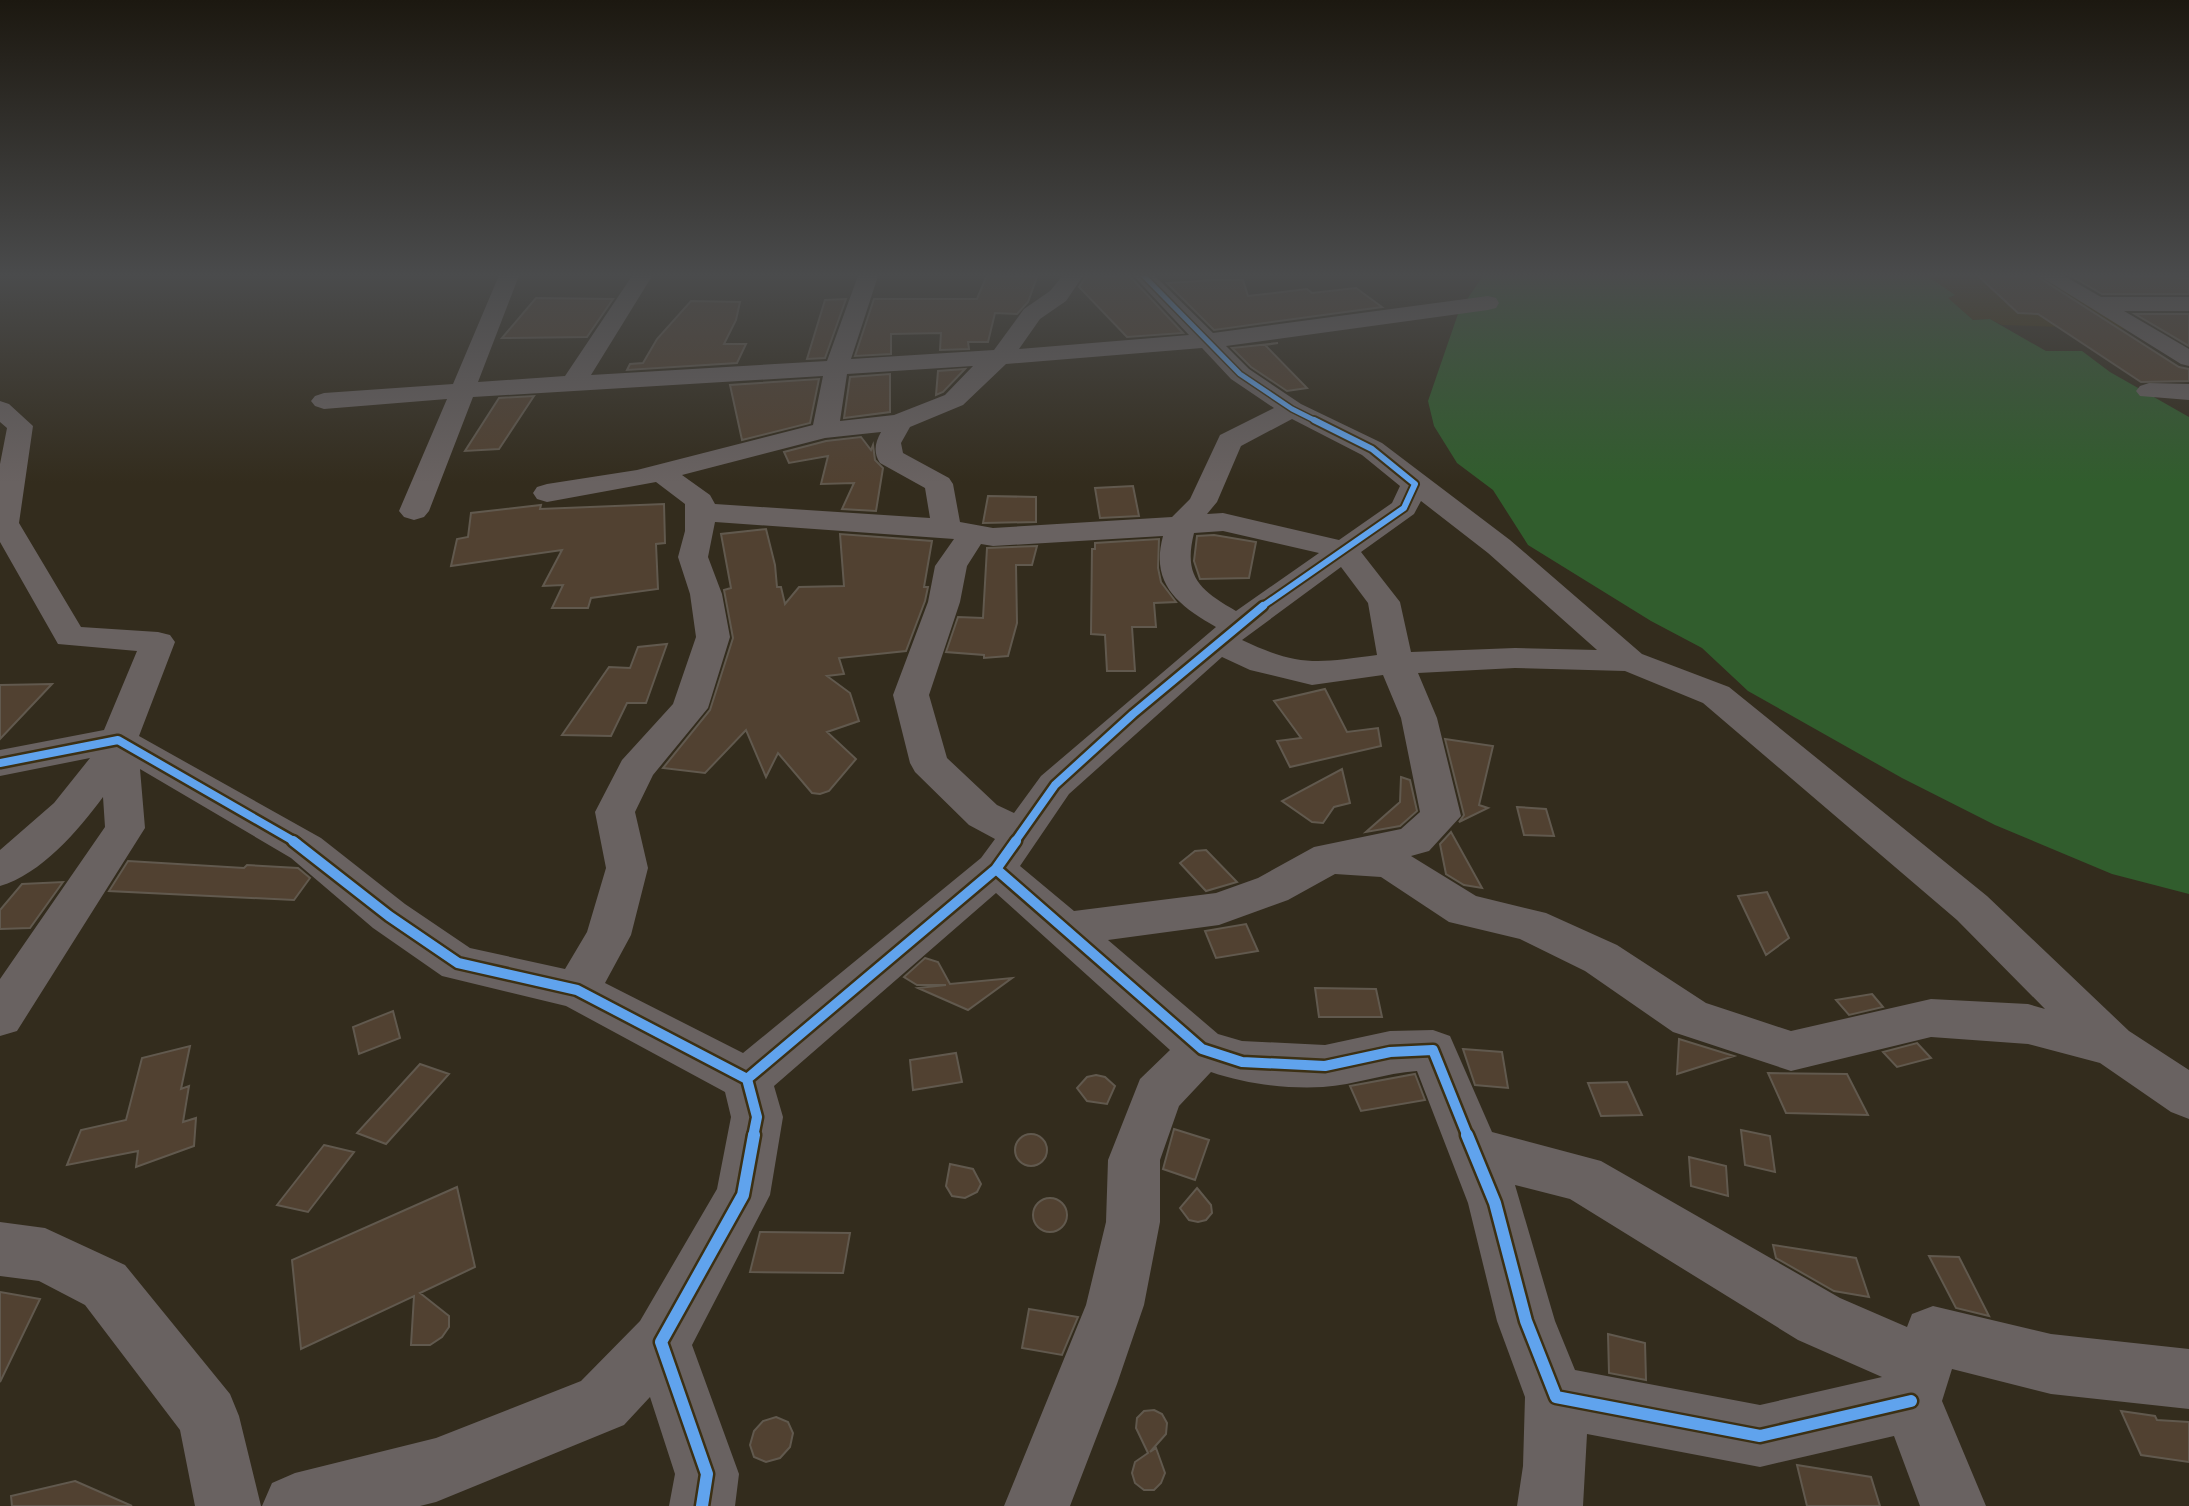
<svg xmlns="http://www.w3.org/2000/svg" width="2189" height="1506" font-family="'Archivo Narrow',sans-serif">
<rect width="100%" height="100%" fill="#332c1d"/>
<path fill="#433613" d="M1923,273h115l94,56 -130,-4 -12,-6 -17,1 -26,-22 7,-2z"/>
<path fill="#315d2d" d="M1485,273h438l32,22 -7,3 25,22 17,-1 56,32h36l28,21 79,45v477l-77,-20 -117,-49 -93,-47 -154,-87 -46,-43 -51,-27 -123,-76 -35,-55 -36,-27 -23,-37 -6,-25 31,-90z"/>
<path fill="#514131" stroke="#61594e" stroke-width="2" d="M1100,273l4,4 24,-3 55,59 -56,4 -48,-50 8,-12z
M2013,273h19l147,94 10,2v12l-48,1 -103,-68 -20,-1 -42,-39 40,2z
M2066,273l123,5v16h-87z
M987,275l50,2 -9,25 -11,12 -22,-1 -7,29h-20l1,7 -29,1 1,-17 -50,1v20l-36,2 19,-57h103z
M1215,280h28l5,16 59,-7 5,4 44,-5 26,19 -168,23 -47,-47z
M536,298l77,1 -26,38 -85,1z
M846,299l-21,59 -18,1 18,-59z
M691,301l49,1 -4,18 -12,24h22l-9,19 -110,7 3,-6 13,-1 14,-24z
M2135,314h54v32z
M1278,343l-13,2 42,43 -20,3 -36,-24 -19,-19z
M965,369l-22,23 -7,3 2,-24z
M890,374v38l-46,6 6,-41z
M819,379l-9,44 -68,17 -12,-55z
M534,396l-35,53 -34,2 34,-53z
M861,437l10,13 2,-5 2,15 8,8 -7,43 -34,-2 12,-26 -33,1 7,-28 -39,7 -5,-11 42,-11z
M1133,486l6,30 -39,2 -5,-30z
M988,496l48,1v25l-53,1z
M664,504l1,39 -9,1 2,45 -67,9 -3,10h-36l11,-23 -20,1 19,-36 -111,16 6,-27 11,-2 3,-24 70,-8 -1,4z
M766,529l9,36 2,22h4l4,17 14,-17 45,-1 -4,-52 92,7 -8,46h4l-3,14 -19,50 -67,7 5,16 -17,2 23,17 9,28 -32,11 29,27 -27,32 -9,3 -8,-1 -34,-40 -12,24 -20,-47 -41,43 -42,-5 47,-58 23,-72 -9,-48 7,-2 -10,-54z
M1214,535l42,7 -7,36 -49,1 -6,-18 3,-25z
M1159,539l-1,29 3,14 15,20 -22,1 2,24h-24l3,44h-28l-2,-36 -14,-1 1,-85h3v-6z
M1037,546l-5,19h-16l1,58 -9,33 -24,2v-3l-38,-3 12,-35 25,1 4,-70z
M667,644l-21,59h-19l-16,33 -49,-1 47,-68 21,1 8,-21z
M52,684l-52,55v-54z
M1325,689l22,43 31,-4 3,18 -91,21 -13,-26 24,-3 -27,-37z
M1445,739l48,7 -14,59 9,3 -29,14 5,-7z
M1342,769l8,34 -16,4 -11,16 -11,-1 -30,-21z
M1401,777l9,3 7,31 -17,15 -34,6 34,-30z
M1517,807l29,2 8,27 -30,-1z
M1451,832l31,56 -18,-3 -18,-11 -6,-30z
M1206,850l31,32 -31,9 -26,-28 15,-12z
M128,861l116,7 3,-3 51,3 12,10 -16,22 -185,-9z
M63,882l-33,46 -30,1v-19l22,-26z
M1767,892l22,46 -23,17 -28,-59z
M1246,924l12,27 -42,7 -11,-27z
M925,958l13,4 12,22 62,-6 -44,32 -50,-22 28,-3h-29l-13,-8z
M1315,988l61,1 6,28h-63z
M1872,994l11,13 -34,8 -13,-15z
M393,1011l7,27 -41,16 -6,-27z
M1679,1039l55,17 -57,18z
M1917,1043l14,15 -34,9 -14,-15z
M190,1046l-9,43 8,-3 -6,36 13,-4 -2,28 -58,21 2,-16 -71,14 14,-35 45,-10 16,-62z
M1463,1049l39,3 6,36 -33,-3z
M956,1053l6,29 -49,8 -3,-30z
M420,1064l29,10 -63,70 -29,-11z
M1768,1073l79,1 21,41 -82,-2z
M1415,1074l10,26 -64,11 -11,-25z
M1096,1075l9,2 10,9 -8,18 -20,-3 -10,-13 10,-11z
M1627,1082l15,33 -41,1 -13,-33z
M1174,1129l35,11 -14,40 -32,-11z
M1741,1130l29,6 5,36 -30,-7z
M1015 1150a16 16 0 1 1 32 0a16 16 0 1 1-32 0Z
M324,1145l30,7 -46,60 -31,-7z
M1689,1157l37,9 2,30 -37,-10z
M950,1164l23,5 8,15 -4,8 -12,6 -13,-2 -6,-10z
M457,1187l18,80 -55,26 29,23v11l-7,10 -12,8h-19l3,-49 -113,53 -9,-89z
M1197,1188l14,17 1,8 -6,7 -8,2 -9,-2 -9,-12z
M1033 1215a17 17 0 1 1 34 0a17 17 0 1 1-34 0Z
M760,1232l90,1 -7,40 -93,-1z
M1773,1245l83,13 13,39 -35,-6 -58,-33z
M1929,1256l30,1 30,59 -33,-8z
M0,1292l40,7 -40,83z
M1029,1309l49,8 -16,38 -40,-7z
M1608,1334l37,9 1,37 -37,-7z
M1154,1410l8,4 5,9 -1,11 -16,18 6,-4 9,25 -4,10 -7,7h-10l-9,-7 -3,-10 3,-11 13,-9 -12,-25 1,-10 7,-7z
M2121,1411l34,5 2,4 32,2v40l-48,-7z
M776,1417l12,5 5,11 -3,14 -10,11 -14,4 -12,-5 -4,-12 4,-14 9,-10z
M1797,1465l74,12 9,29h-73z
M75,1481l57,25h-120l-1,-10z"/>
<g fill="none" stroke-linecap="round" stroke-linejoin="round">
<path fill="#696261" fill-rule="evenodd" d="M500,273h20l-42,109 87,-6 69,-103h20l-63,102 236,-14 32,-88h20l-28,86 143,-9 30,-41 26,-18 15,-18h20l-19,28 -26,18 -21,30 170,-14 -58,-62h21l61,60 275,-37 8,2 3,5 -3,5 -8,2 -262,36 23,23 52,35 81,39 128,97 132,114 87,33 258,209 142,135 60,39v49l-18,-7 -71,-49 -72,-19 -97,-7 -140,34 -118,-39 -88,-61 -65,-32 -71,-17 -68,-45 -46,-3 -47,26 -69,25 -111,15 110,94 24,7 83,4 65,-14 43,-1 17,6 42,96 109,29 239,137 67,29 5,-13 21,-8 118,28 138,15v60l-138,-15 -99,-25 -10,32 44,105h-66l-26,-70 -134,31 -173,-33 -4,72h-66l6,-40 2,-69 -28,-76 -29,-118 -51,-132c-32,2 -62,14 -94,16 -37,2 -77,-3 -112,-15l-32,34 -19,54v62l-16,83 -27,79 -47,122h-66l82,-201 20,-83 2,-62 32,-81 30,-29 -174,-157 -222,193 9,31 -13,78 -78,150 47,129 -4,32h-66l6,-32 -25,-77 -26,28 -188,77 -16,4h-158l10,-23 23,-10 141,-35 145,-57 59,-60 77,-132 14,-72 -6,-25 -159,-86 -124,-30 -69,-48 -82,-70 -151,-89 5,59 -128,203 -17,5v-57l105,-152 -2,-30c-25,34 -62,77 -103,89v-36l54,-47 36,-45 -90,18v-26l104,-20 33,-79 -79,-7 -58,-102v-78l7,-36 -7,-6v-21l9,3 24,22 -14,97 62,104 77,5 12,3 5,7 -36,94 182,102 84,66 65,44 95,21 22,-37 19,-64 -11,-56 27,-52 51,-56 23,-67 -6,-43 -12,-37 7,-26v-27l-29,-22 -109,20 -10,-3 -4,-6 4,-6 10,-3 90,-14 176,-45 10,-49 -350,21 -44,114 -5,6 -10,3 -10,-3 -5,-6 48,-112 -123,10 -9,-3 -4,-5 4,-5 9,-3 129,-9zM1202,348l29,31 43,29 -54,27 -30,64 -18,18 -179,11 -33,-6 -7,-38 -4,-6 -46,-25 -2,-10 9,-16 53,-22 43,-41zM973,366l-28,29 -51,20 -54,6 7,-47zM1292,419l70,36 38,31 -8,17 -53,37 -116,-27 -16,1 10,-12 24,-56zM881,432c-6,11 -8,20 -1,31l45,25 5,30 -215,-14 -5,-9 -28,-20 143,-37zM1421,501l67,52 109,97 -82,-2 -104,4 -11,-50 -39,-50 53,-38zM715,522l239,17 -19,27 -7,36 -35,93 17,68 5,9 54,53 26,14 -14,19 -238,195 -138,-70 26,-48 17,-67 -13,-56 18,-37 55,-67 22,-71 -8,-43 -14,-37zM1223,531l96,22 -83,58c-36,-21 -53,-34 -42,-78zM1163,536c-13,48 15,69 53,91l-175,149 -27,37 -17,-8 -50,-47 -18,-63 31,-93 7,-36 14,-22 12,2zM1341,567l27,36 9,52c-60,8 -78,12 -135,-15zM1222,657l28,13 62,15 71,-10 18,43 19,94 -19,17 -87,18 -56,31 -42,15 -142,18 -54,-45 49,-72zM1515,668l110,3 78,32 254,217 88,89 -17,-5 -97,-5 -140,32 -85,-28 -89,-58 -71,-32 -70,-17 -65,-40 18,-5 32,-35 -24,-98 -19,-45zM1515,1185l55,14 228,141 84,37 -122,28 -185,-35 -20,-49z
M2035,273h24l42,24h88v14h-65l65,38v17l-8,-2z
M2149,383l40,1v16l-49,-4 -4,-5 4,-5z
M0,1222l45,6 80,37 105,129 9,22 22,90h-66l-15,-76 -95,-125 -46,-24 -39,-5z"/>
<defs>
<path id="cycleway-far4" d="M1141,273l99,101 52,35 26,13"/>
<path id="cycleway-far3" d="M1260,608l144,-100 11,-24 -43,-35 -58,-29"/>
<path id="cycleway-far2" d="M0,763l118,-23 179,103
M1014,843l41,-58 78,-71 130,-108"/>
<path id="cycleway-far1" d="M293,841l96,75 69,47 119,27 170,89 10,38 -4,20
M996,869l206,180 40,13 83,4 65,-14 43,-2 35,87
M747,1079l249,-210 20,-28"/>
<path id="cycleway" d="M1467,1135l28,68 31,118 30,76 204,39 151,-35
M702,1506l5,-32 -46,-132 82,-147 11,-60"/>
</defs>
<use href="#cycleway-far4" stroke="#3c3014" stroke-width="8"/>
<use href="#cycleway-far3" stroke="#3c3014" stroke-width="10"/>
<use href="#cycleway-far2" stroke="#3c3014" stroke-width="13"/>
<use href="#cycleway-far1" stroke="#3c3014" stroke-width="15"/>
<use href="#cycleway" stroke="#3c3014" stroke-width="17"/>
<use href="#cycleway-far4" stroke="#60a3ed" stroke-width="5"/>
<use href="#cycleway-far3" stroke="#60a3ed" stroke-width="6"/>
<use href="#cycleway-far2" stroke="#60a3ed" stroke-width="8"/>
<use href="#cycleway-far1" stroke="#60a3ed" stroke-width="10"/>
<use href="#cycleway" stroke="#60a3ed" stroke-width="12"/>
</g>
<linearGradient id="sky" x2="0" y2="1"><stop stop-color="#1c1810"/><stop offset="0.57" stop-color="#4a4b4c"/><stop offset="1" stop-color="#4a4b4c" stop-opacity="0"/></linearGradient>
<rect width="2189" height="483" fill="url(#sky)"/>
</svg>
